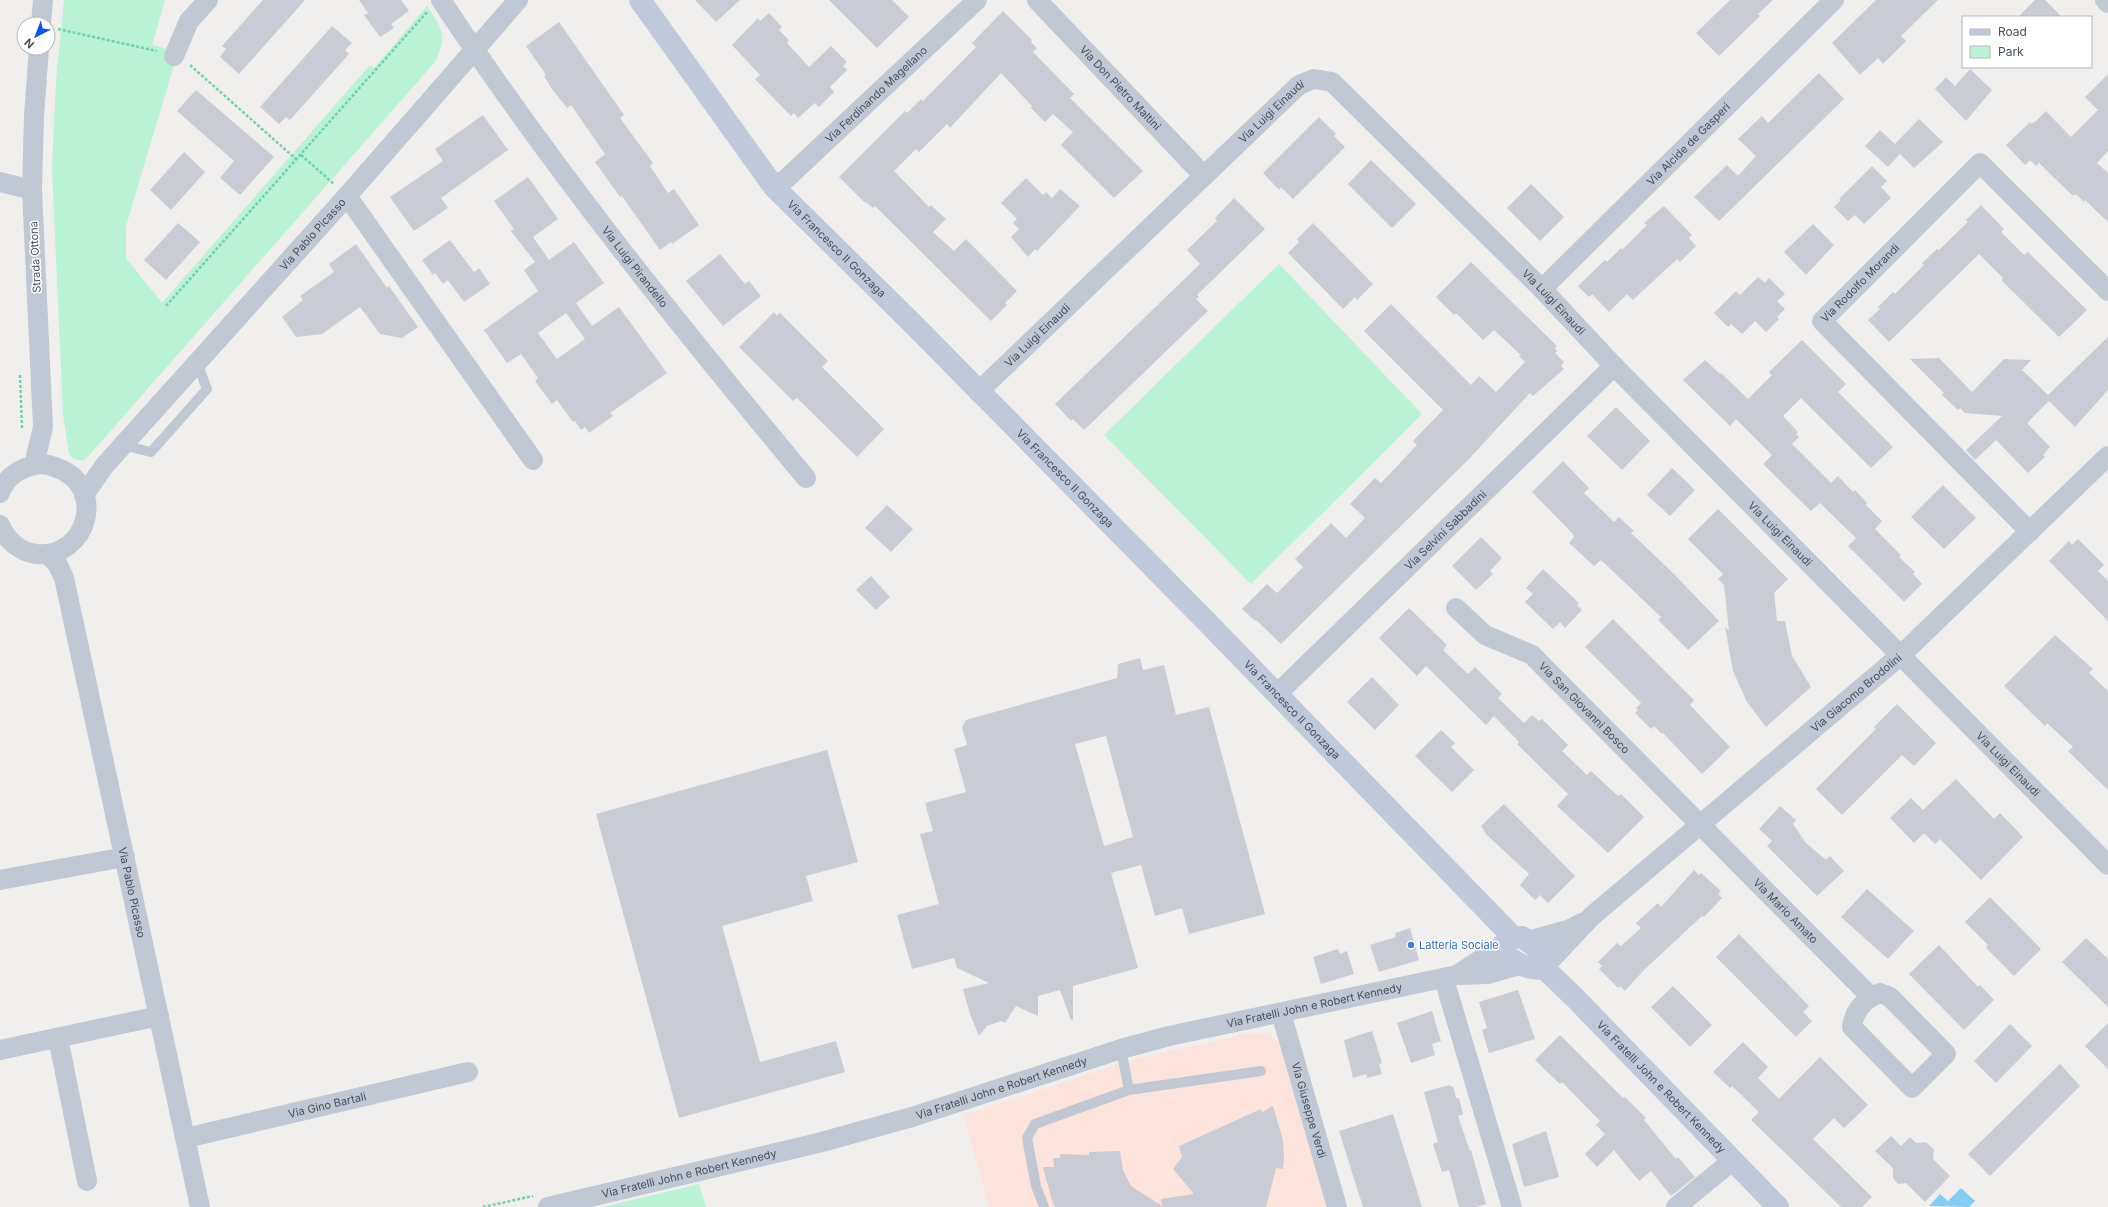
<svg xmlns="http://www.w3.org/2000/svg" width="2108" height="1207" font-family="Inter,sans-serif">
<rect width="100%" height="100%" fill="#f1eeee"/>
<path fill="#fce3dc" d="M1261,1033l11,3 7,9 50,162h-340l-25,-92 168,-55 113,-26z"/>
<path fill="#b9f2d5" d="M64,0h101l-13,45 26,7 -52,174v32l36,45 208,-238 4,3 53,-62c16,23 20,30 8,56l-350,398c-8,1 -11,0 -16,-6l-6,-40 -11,-245 4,-89z
M1279,264l143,150 -171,170 -147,-149z
M699,1184l7,23h-103z"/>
<path fill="#83cef2" d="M1961,1188l14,13 -6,6 -40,-1 11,-12 8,7z"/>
<path fill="#c9ccd4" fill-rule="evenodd" d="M263,0h42l-66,74 -19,-17 6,-8 -4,-3z
M359,0h42l8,11 -18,13 3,4 -14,9 -16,-22 4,-2z
M695,0h45l-24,22z
M829,0h63l17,17 -32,31z
M1730,0h43l-15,14 2,2 -41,40 -23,-23z
M1876,0h62l-37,36 5,5 -23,23 -5,-6 -18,17 -28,-32z
M2035,0h10l17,17h-44z
M1003,11l29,29 -1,2 6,6 -4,4 41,42 -4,4 73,73 -29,27 -53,-53 12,-13 -20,-18 -8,8 -14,-14 1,-2 -31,-33 -51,55 -3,-4 -28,28 -3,-3 -22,22 35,36 2,-2 15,14 -13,13 21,19 12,-12 51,52 -12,12 2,2 -16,16 -116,-115 -2,2 -7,-6 -1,1 -26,-26 66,-66 2,2 14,-14 2,2 53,-54 -4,-4z
M769,13l13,14 -3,3 10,10 -2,3 22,24 22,-21 16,16 -4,4 4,4 -17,17 4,5 -15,15 -4,-4 -17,15 -4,-5 -3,3 -36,-37 5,-4 -28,-30 26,-27 2,3z
M559,22l65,93 -4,3 33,45 -3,3 18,27 6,-4 25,36 -27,19 -1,-2 -11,8 -38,-54 -2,1 -25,-35 10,-8 -34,-49 -4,3 -15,-19 -8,-13 2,-1 -20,-29z
M332,26l20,17 -7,7 4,4 -59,66 -4,-3 -7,7 -19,-17z
M1970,69l22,21 -26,31 -31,-32 11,-12 9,9z
M1819,73l25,26 -125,122 -25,-24 33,-32 11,11 18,-20 -18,-17 24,-23 6,7z
M2108,74v77l-11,12 11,10v49l-23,-22 -1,2 -8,-8 -3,2 -34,-33 -3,3 -6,-6 -5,5 -19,-20 24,-23 1,2 5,-3 10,-10 25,26 27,-27 -13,-13z
M196,90l78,67 -34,38 -20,-17 14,-17 -57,-50z
M483,115l25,35 -67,48 7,10 -34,23 -24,-34 53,-36 -8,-12z
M1319,117l17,17 -2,2 11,11 -52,52 -12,-12 -2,3 -16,-17z
M1919,119l24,23 -29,26 -14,-14 -12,13 -23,-21 15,-16 15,14z
M184,152l21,20 -34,38 -21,-20z
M1371,160l45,44 -24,24 -44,-44z
M1872,166l15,15 -6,6 10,11 -27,26 -9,-9 -7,6 -14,-14 7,-7 -2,-1z
M528,177l30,42 -25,18 16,23 25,-18 30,41 -28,20 16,23 27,-19 48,66 -57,40 3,3 -24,17 -4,-6 -4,3 -6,-9 -2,1 -16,-22 -5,4 -17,-23 3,-3 -17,-24 -14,9 -23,-33 54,-39 -14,-21 11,-8 -24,-31 3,-2 -20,-28zM566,313l19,26 -28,20 -19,-26z
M1026,178l17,17 3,-3 6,6 8,-9 20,17 -43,45 -2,-2 -7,8 -17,-20 8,-8 -6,-6 4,-4 -16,-16z
M1531,184l33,33 -24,24 -33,-33z
M1234,198l31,31 -68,66 2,2 -3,2 12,12 -124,119 -11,-11 -2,2 -16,-17 145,-140 -13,-14 30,-29 -2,-3z
M1981,205l23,24 -3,3 23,23 4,-3 59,58 -28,27 -58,-57 2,-2 -24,-24 -90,88 -21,-22 12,-11 -2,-2 15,-15 2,2 29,-29 -2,-2 15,-14 2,1 29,-28 -2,-2z
M1664,206l28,29 -3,3 7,8 -16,16 -3,-3 -44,41 -6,-6 -18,18 -17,-18 -3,3 -11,-11 27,-26 2,2 14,-14 1,2 25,-25 -3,-2z
M178,223l22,19 -34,38 -22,-20z
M1313,223l60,61 -16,16 -2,-3 -12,12 -55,-56 11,-11 -2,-3z
M1813,224l21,21 -28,30 -22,-23z
M450,240l24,32 5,-4 11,16 -26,18 -16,-22 -5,4 -8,-11 -2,2 -11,-15z
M356,244l31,44 2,-2 29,41 -16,11 -22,-4 -20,-27 -38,27 -26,3 -14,-20 21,-17 -3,-4 34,-24 -5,-8z
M720,254l25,30 4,-3 12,15 -38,30 -37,-45z
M1471,262l86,84 -2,2 2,3 -2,2 9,9 -3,4 3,3 -31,27 -3,-3 -61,66 -188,185 -25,-24 -1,1 -13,-12 25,-25 10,9 26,-26 -8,-8 36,-36 15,15 19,-20 -15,-14 25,-26 6,5 36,-38 -4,-4 30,-31 -79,-79 27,-27 80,81 8,-9 17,16 29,-30 -6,-6 2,-1 -27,-25 -11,10 -27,-27 -2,2 -18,-18z
M1758,277l7,6 4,-5 16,16 -8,7 8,8 -8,8 2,2 -13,13 -11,-11 -13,13 -11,-10 -3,3 -14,-14 22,-22 4,4z
M774,312l3,4 3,-3 48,48 -6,6 62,62 -27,28 -60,-59 -4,3 -54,-54z
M2108,337v53l-33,37 -26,-26 -22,22 23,24 -7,8 2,2 -17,16 -32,-33 -21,20 -9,-10 36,-34 -37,-3 -5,-5 -2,2 -16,-15 2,-2 -34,-34 29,-1 33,34 32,-33 27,1 -9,10 26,25z
M1802,340l44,44 -8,8 55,55 -22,21 -70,-70 -18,18 15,16 -2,2 3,3 -7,7 39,39 7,-7 15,16 2,-2 12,13 -1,2 16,16 -7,8 26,26 -2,2 16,15 -2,2 9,10 -18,18 -56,-56 8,-8 -36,-35 -9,8 -48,-47 9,-9 -36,-36 -6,7 -47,-46 22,-20 15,14 1,-1 27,26 24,-24 -3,-3z
M1616,407l34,34 -28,29 -35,-34z
M1563,461l26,27 -5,5 30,29 5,-5 15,14 -3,2 43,41 45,47 -31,29 -30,-30 3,-3 -60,-57 -7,6 -25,-23 5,-6 -1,-3 -41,-42z
M1672,468l23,22 -25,26 -23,-21z
M1943,485l33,33 -32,31 -33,-32z
M887,505l26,24 -22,23 -26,-24z
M1718,509l70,70 -14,14 3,28h8l7,35 19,31 -45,40 -19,-25 -14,-31 -8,-44 4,4 -5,-46 -6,-6 5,-5 -35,-35z
M1481,537l21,21 -12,13 3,3 -17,16 -24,-24z
M2078,539l26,26 -6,6 10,10v40l-59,-60 20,-20 3,4z
M1543,569l36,34 -2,2 5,5 -17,18 -5,-6 -7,7 -28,-27 8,-8 -7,-6z
M871,576l19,21 -14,13 -20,-20z
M1409,608l38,37 -4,5 25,24 7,-7 27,27 -4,4 26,25 8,-8 7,6 3,-2 26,26 -6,6 25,24 4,-4 27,25 3,-2 23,23 -36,36 -51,-47 11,-12 -51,-50 2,-2 -25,-26 -8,9 -60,-59 -9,10 -38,-38z
M1613,619l81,81 -4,5 40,42 -28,27 -39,-41 -1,1 -8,-8 -3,3 -16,-16 3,-3 -2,-2 5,-5 -56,-56z
M2055,635l38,34 -4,4 19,18v99l-40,-39 5,-4 -26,-24 -2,3 -41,-40z
M1140,658l3,12 21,-5 12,50 33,-8 56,207 -76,20 -7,-26 -27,8 -14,-51 -30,8 27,95 -65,18v34h-2l-11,-30 -22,6v20l-22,-10 -11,17 -4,-2 -14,5 -8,10 -9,-22 -7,-25 26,-6 -32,-15 -3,-10 -42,11 -15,-54 42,-11 -19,-70 13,-3 -8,-28 41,-11 -12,-43 13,-4 -5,-18 4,-7 151,-42 1,-14zM1106,736l27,101 -29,9 -29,-102z
M1372,677l27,28 -24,25 -28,-28z
M1897,704l39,39 -22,23 -12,-11 -60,60 -26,-26 60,-60 -2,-2z
M1441,730l14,13 -4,4 23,23 -22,22 -37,-36z
M827,750l31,112 -52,14 7,25 -91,25 38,136 76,-21 9,31 -166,46 -83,-304z
M1956,779l38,40 6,-6 23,24 -42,43 -41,-41 -5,5 -11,-11 -10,10 -24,-25 21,-20 12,12z
M1504,804l71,72 -27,27 -8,-8 -5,5 -15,-15 9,-11 -42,-39 -6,-9z
M1780,806l16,14 -3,4 13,19 20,17 4,-4 14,15 -27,25 -50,-50 5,-5 -13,-12z
M1694,870l5,5 2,-2 20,18 -3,3 4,4 -18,19 -2,-1 -58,54 -19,21 -5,-5 -2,2 -19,-19 3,-3 -4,-4 19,-19 4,3 20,-18 -5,-5 22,-20 3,4z
M1867,889l47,42 -26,28 -47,-42z
M1990,897l51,52 -27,27 -28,-28 2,-3 -23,-23z
M1410,928l9,32 -40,12 -9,-27 26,-8 -1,-4z
M1739,934l70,72 -6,6 9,9 -16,16 -80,-80z
M2086,938l22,21v48l-46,-45z
M1939,945l39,42 2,-2 14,15 -30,30 -55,-56z
M1338,949l2,5 7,-3 7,23 -33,10 -8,-27z
M1673,986l39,39 -22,22 -39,-40z
M1518,990l17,49 -46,14 -7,-23 5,-2 -8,-26z
M1432,1011l9,30 -9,3 3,11 -24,8 -14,-40z
M2108,1023v46l-23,-23z
M2010,1024l22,22 -36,37 -22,-22z
M1372,1031l10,32 -3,1 3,10 -15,4 -1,-4 -13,4 -9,-38z
M1560,1035l63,63 2,-1 21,21 -2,2 32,39 2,-2 17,20 -24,19 -20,-25 -12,10 -25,-31 -17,17 -12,-13 20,-20 -9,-9 4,-4 -38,-39 -2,2 -25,-24z
M1743,1042l25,25 -10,11 21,21 41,-42 48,48 -24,23 -10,-10 -21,21 59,58 -10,10h-21l-90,-87 8,-8 -27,-26 -2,2 -17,-16z
M2060,1064l20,22 -90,90 -22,-22z
M1450,1085l1,2 2,-1 3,12h3l4,16 -5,2 12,35 1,-1 15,54 -10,3h-17l-10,-37 -7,2 -9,-28 5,-2 -14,-50z
M1273,1106l10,34 1,18 -1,11 -7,-1 -10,39h-211l-3,-7 -9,-33h11l-1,-9h7v-4l29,1v-3l31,-1 3,19 8,16 31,20 -1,-7 33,-5 -21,-25 9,-12 -3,-11 82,-37 1,3z
M1393,1114l29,93h-59l-24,-76z
M1546,1131l13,46 -35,10 -12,-43z
M1891,1136l10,10 9,-9 6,6 10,-1 8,8 -1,9 17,17 -25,26 -19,-19 -8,1 -5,-6v-10l-18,-17z"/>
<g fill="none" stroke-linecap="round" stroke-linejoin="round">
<path stroke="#6fd2ac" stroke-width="2.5" stroke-dasharray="3 2" stroke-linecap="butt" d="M58,29l99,22
M190,65l107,95
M301,155l33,29
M166,306l261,-294
M20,375l2,53
M483,1207l50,-11"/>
<path stroke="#c0c8d4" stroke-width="10" d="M123,445l28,7 56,-63 -10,-26
M1129,1090l132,-19
M1044,1207l-8,-21 -9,-48 8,-14 94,-34 -8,-41"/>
<g stroke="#c0c8d4" stroke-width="20">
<path id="s1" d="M441,0c111,168 237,324 365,478"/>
<path id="s2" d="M1037,0l167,176"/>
<path d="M2105,0l3,3"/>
<path d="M41,24l2,-24"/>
<path d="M174,56l15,-35 19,-21"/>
<path d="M0,182l32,8"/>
<path id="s3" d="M774,187l12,-8 191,-179"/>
<path d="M347,196l186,264"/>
<path id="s4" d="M1542,289l292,-289"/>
<path id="s5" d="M978,392l321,-307 15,-6 18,3 210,207 72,77 494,499"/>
<path d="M34,465l9,-38 -11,-237 2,-74 5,-68"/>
<path d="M0,493c5,-14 17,-23 31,-27 9,-3 18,-2 26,2 50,17 32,91 -21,86 -16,-2 -30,-14 -36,-29"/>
<path id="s6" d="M84,495l21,-30 242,-269 171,-196"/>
<path id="s7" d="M2030,532l-208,-211 158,-158 128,128"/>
<path id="s8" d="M48,554l10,11 6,13 136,629"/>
<path id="s9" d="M1456,608l29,27 47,20 339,342"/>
<path id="s10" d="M1277,694l337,-328"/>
<path d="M0,880l125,-23"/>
<path d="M1528,941l40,-11 14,-7"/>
<path id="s11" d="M1546,965l46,-49 309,-261 207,-199"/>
<path d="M1457,975l46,-30"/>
<path d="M1444,979l68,228"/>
<path d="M1880,993l10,4 56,57 -34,34 -60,-61c2,-16 12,-28 28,-34z"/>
<path id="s12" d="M1281,1013l56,194"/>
<path d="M58,1038l29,143"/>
<path d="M0,1050l159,-34"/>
<path id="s13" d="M186,1138l282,-66"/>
<path id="s14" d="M548,1207l270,-64 94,-26 209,-68 48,-13 288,-61 30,-1 32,-9"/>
<path d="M1676,1207l56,-46"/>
</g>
<g stroke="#bfc9d9" stroke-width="22">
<path id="s15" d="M640,0l134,187 138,136 292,296 310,319"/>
<path d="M1522,937l23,17 1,11 -2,3c-15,3 -27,-5 -39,-13l-2,-10 6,-7z"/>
<path id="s16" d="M1544,968l31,30 203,209"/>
</g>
</g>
<circle fill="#3f7fe0" stroke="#fff" stroke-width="1.5" cx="1411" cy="945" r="4"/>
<g text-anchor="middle" stroke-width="3" stroke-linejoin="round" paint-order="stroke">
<g font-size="11" fill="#454f5d" stroke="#fff">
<text dy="4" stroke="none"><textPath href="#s2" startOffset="121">Via Don Pietro Maltini</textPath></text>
<text dy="4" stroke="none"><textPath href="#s3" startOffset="138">Via Ferdinando Magellano</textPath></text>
<text dy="4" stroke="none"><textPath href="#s5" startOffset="406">Via Luigi Einaudi</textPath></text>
<text dy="4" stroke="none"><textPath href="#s4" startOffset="206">Via Alcide de Gasperi</textPath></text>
<text dy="4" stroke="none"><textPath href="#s6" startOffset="347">Via Pablo Picasso</textPath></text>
<text dy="4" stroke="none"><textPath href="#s15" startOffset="318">Via Francesco II Gonzaga</textPath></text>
<text transform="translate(35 257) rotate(-93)" y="4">Strada Ottona</text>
<text dy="4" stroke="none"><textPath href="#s1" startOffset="330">Via Luigi Pirandello</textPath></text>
<text dy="4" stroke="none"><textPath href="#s7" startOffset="350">Via Rodolfo Morandi</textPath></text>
<text dy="4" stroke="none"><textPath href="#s5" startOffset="791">Via Luigi Einaudi</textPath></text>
<text dy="4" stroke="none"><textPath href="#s5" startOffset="82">Via Luigi Einaudi</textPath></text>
<text dy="4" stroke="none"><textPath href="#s15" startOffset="642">Via Francesco II Gonzaga</textPath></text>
<text dy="4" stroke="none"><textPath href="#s10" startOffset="235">Via Selvini Sabbadini</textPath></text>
<text dy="4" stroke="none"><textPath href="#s5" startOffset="1115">Via Luigi Einaudi</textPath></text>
<text dy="4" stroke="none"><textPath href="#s11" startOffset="413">Via Giacomo Brodolini</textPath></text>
<text dy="4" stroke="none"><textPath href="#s9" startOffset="165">Via San Giovanni Bosco</textPath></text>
<text dy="4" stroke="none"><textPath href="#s15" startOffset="966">Via Francesco II Gonzaga</textPath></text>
<text dy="4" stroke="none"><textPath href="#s5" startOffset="1439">Via Luigi Einaudi</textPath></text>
<text dy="4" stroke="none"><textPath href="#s8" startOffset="351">Via Pablo Picasso</textPath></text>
<text dy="4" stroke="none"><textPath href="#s9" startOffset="451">Via Mario Amato</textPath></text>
<text dy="4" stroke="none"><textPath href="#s14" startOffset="793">Via Fratelli John e Robert Kennedy</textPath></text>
<text dy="4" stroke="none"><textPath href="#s16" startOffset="167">Via Fratelli John e Robert Kennedy</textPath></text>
<text dy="4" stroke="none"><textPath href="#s14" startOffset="469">Via Fratelli John e Robert Kennedy</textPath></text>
<text dy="4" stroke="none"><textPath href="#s13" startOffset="145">Via Gino Bartali</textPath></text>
<text dy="4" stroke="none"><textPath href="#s12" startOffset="101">Via Giuseppe Verdi</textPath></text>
<text dy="4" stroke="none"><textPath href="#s14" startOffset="145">Via Fratelli John e Robert Kennedy</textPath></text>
</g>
<g font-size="11" fill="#366cbe" stroke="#fff" text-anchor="start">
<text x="1419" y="949">Latteria Sociale</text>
</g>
</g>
<rect x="1962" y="16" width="130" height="52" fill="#ffffff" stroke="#b5b9be"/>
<rect x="1970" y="29" width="20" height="6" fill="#bfc9d9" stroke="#b5b9be"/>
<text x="1998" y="36" font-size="12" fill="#454f5d">Road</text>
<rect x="1970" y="46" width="20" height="12" fill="#b9f2d5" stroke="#b5b9be"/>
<text x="1998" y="56" font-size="12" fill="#454f5d">Park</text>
<g transform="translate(36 36) rotate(222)"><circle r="19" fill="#ffffff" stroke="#b5b9be"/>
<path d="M0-3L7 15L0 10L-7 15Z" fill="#0d56ec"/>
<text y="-6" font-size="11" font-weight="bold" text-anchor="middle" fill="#454f5d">N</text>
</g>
</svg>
